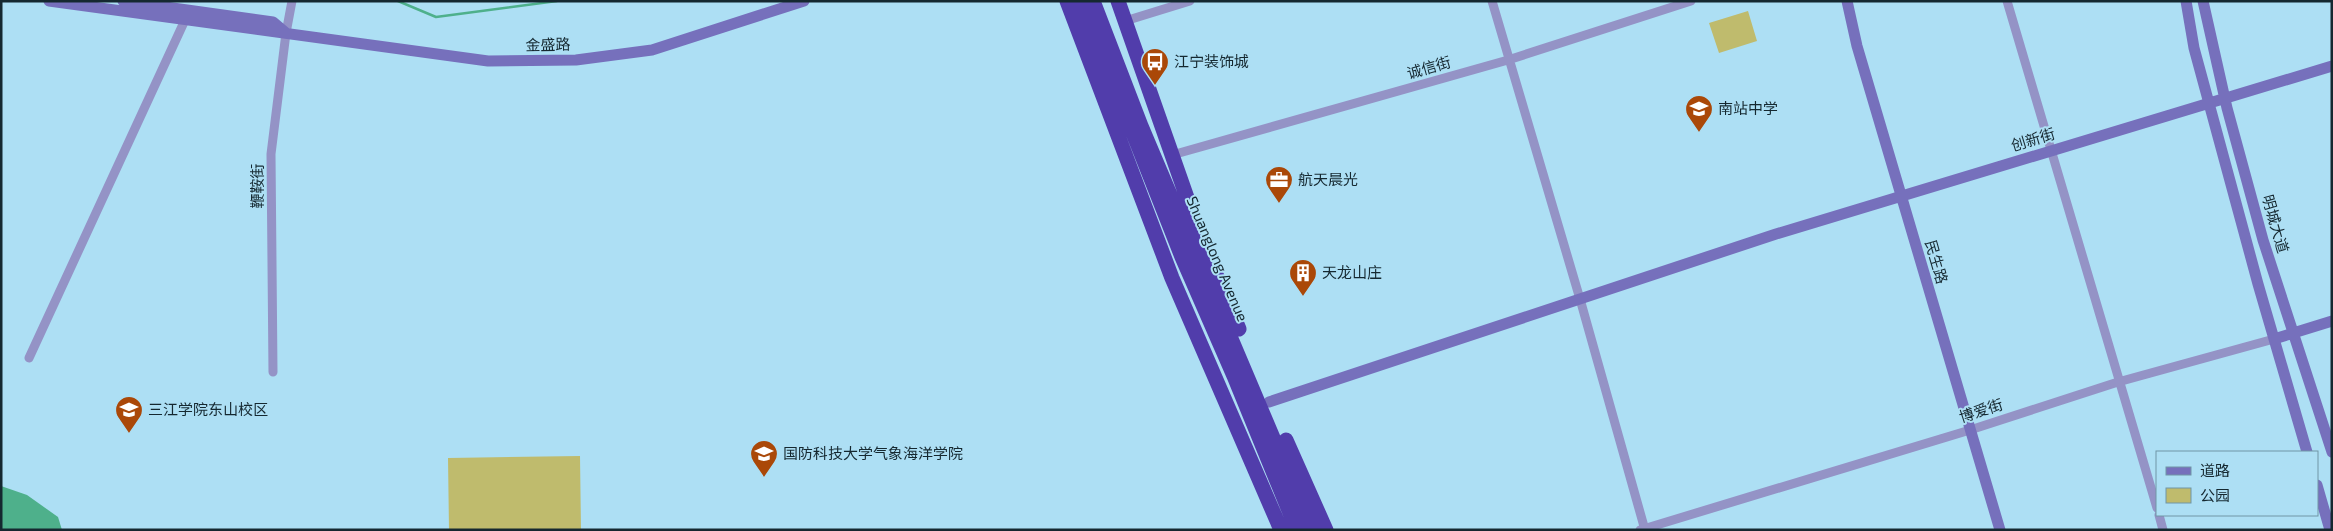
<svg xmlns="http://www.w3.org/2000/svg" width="2333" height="531" font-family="'Exo 2','Noto Sans SC',sans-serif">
<rect width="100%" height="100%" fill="#addff4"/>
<path fill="#bfbb6d" d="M1748,11l9,30 -38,12 -10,-30z
M580,456l1,74h-132l-1,-72z"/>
<path fill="#4eb08b" d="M1,486l26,9 31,22 4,13h-61z"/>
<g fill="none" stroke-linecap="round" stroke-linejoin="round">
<path stroke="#4eb08b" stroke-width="2.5" d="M398,1l38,16 121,-16"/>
<path stroke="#9493c6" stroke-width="9" d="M1492,1l88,298 65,231
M2007,1l150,507
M1125,21l65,-20
M1172,155l336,-95 183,-59
M29,358l156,-338
M273,372l-2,-218 15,-121 6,-32
M2159,515l4,15
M1640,530l330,-100 148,-48 156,-43"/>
<path stroke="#7670bc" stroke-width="11" d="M49,1l439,60 88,-1 76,-10 152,-49
M123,1l150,21 13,11
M1847,1l10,45 143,484
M2186,1l8,47 64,236 49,168
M2203,1l24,107 36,132 69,212
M2274,339l58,-18
M1269,402l507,-168 556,-168
M2317,485l13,45"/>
<path stroke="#513dab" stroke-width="15" d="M1067,1l105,277 109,252
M1081,1l101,256 52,119 63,154
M1093,1l48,125 171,404
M1118,1l86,245 35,83
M1286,440l40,90"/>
</g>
<defs>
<symbol id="bus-pin" viewBox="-11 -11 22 30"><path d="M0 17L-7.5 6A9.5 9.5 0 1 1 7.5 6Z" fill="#aa4808" stroke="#addff4"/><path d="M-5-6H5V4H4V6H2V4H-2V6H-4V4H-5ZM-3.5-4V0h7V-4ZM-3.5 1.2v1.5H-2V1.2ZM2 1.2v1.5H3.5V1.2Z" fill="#fff"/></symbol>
<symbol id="school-pin" viewBox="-11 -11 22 30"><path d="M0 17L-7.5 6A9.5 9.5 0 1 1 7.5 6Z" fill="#aa4808" stroke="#addff4"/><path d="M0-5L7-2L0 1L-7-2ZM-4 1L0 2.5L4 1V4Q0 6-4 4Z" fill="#fff"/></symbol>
<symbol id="office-pin" viewBox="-11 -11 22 30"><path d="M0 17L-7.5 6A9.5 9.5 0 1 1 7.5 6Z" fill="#aa4808" stroke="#addff4"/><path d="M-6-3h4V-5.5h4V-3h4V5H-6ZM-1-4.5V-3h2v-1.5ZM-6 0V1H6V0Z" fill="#fff"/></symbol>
<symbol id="building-pin" viewBox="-11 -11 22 30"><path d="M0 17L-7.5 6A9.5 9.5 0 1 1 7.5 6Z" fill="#aa4808" stroke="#addff4"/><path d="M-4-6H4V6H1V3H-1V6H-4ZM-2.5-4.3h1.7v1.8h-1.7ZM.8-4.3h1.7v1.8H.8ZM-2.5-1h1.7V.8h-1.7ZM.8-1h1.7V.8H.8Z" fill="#fff"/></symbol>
<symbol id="university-pin" viewBox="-11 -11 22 30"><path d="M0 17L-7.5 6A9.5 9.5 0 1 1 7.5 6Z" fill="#aa4808" stroke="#addff4"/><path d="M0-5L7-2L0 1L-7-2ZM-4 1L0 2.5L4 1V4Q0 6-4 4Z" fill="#fff"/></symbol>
</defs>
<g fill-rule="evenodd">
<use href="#bus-pin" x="1139" y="46" width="32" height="43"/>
<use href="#school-pin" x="1683" y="93" width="32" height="43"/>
<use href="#office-pin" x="1263" y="164" width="32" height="43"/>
<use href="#building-pin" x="1287" y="257" width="32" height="43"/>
<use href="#university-pin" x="113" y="394" width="32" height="43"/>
<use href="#university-pin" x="748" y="438" width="32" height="43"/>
</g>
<g text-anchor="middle" stroke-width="4" stroke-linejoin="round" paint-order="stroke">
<g font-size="15" fill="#152830" stroke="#addff4">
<text transform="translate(548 45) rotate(-1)" y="5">金盛路</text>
<text transform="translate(1429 68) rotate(-16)" y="5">诚信街</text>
<text transform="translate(2033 140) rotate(-17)" y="5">创新街</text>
<text transform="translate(258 186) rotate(-90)" y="5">鞭鞍街</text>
<text transform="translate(2275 224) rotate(74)" y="5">明城大道</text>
<text transform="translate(1217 259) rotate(67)" y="5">Shuanglong Avenue</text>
<text transform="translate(1936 262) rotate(74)" y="5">民生路</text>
<text transform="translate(1981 411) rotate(-18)" y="5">博爱街</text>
</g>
<g font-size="15" fill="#152830" stroke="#addff4" text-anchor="start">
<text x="1174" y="67">江宁装饰城</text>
<text x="1718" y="114">南站中学</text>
<text x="1298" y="185">航天晨光</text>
<text x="1322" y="278">天龙山庄</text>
<text x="148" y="415">三江学院东山校区</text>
<text x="783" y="459">国防科技大学气象海洋学院</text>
</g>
</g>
<rect width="2333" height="531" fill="none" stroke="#152830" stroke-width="5"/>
<rect x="2156" y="451" width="162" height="65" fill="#addff4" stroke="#7096a6"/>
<rect x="2166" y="467" width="25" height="8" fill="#7670bc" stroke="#7096a6"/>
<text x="2200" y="476" font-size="15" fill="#152830">道路</text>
<rect x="2166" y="488" width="25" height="15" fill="#bfbb6d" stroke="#7096a6"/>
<text x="2200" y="501" font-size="15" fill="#152830">公园</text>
</svg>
